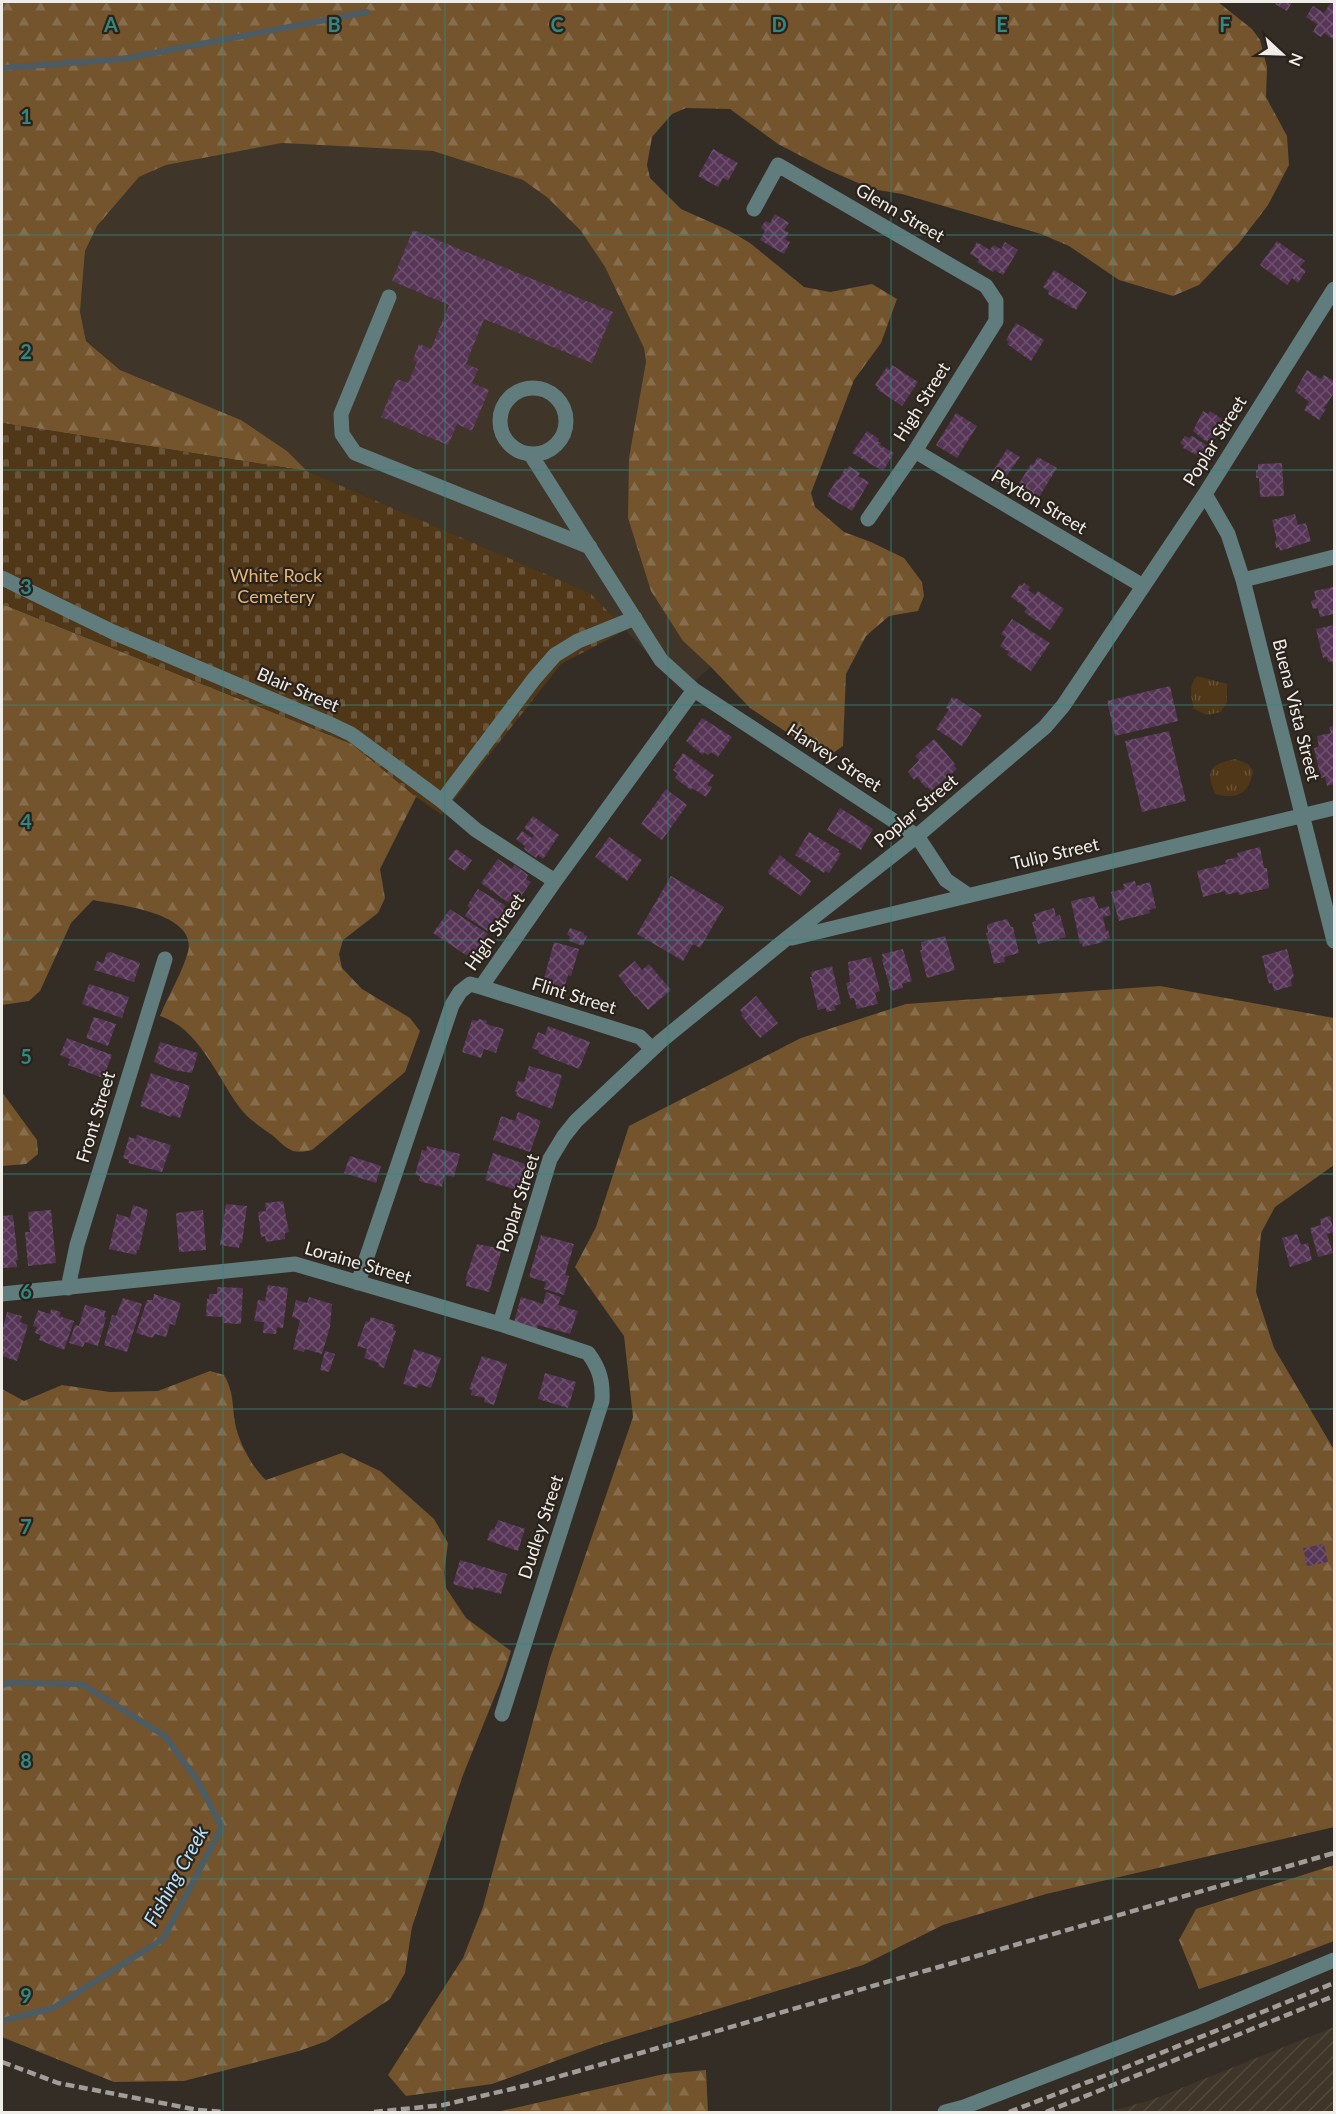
<svg xmlns="http://www.w3.org/2000/svg" width="1336" height="2114" font-family="Lato,sans-serif">
<defs>
<pattern id="industrial-furrows" width="10" height="10" patternUnits="userSpaceOnUse" patternTransform="scale(1.5)"><rect width="10" height="10" fill="#3f3529"/><path d="M-1 1l2-2M0 10L10 0M9 11l2-2" fill="none" stroke="#52493e"/></pattern>
<pattern id="grass-tufts" width="24" height="20" patternUnits="userSpaceOnUse" patternTransform="scale(1.5)"><rect width="24" height="20" fill="#4f3717"/><path d="M3 7l-1-3M5 7V3M7 7l1-3M15 17l-1-3M17 17v-4M19 17l1-3" fill="none" stroke="#695439"/></pattern>
<pattern id="forest-firs" width="22" height="20" patternUnits="userSpaceOnUse" patternTransform="scale(1.5)"><rect width="22" height="20" fill="#73542c"/><path d="M5 1l3.5 6h-7zM16 11l3.5 6h-7z" fill="#876d4b"/></pattern>
<pattern id="cemetery-stones" width="16" height="16" patternUnits="userSpaceOnUse" patternTransform="scale(1.5)"><rect width="16" height="16" fill="#4f3717"/><path d="M2 7V4a2 2 0 0 1 4 0v3zM10 15v-3a2 2 0 0 1 4 0v3z" fill="#695439"/></pattern>
<pattern id="building-cross-hatch" width="8" height="8" patternUnits="userSpaceOnUse" patternTransform="scale(1.5)"><rect width="8" height="8" fill="#563556"/><path d="M0 0l8 8M0 8l8-8" fill="none" stroke="#6f526e"/></pattern>
</defs>
<rect width="100%" height="100%" fill="#332d26"/>
<path fill="#3f3529" d="M282,143l151,8 90,29 25,18 33,33 24,36 39,81 39,293 28,26 -28,24 -93,-98 -283,-122 -20,-20 -46,-31 -121,-50 -34,-30 -6,-28 5,-61 12,-25 42,-49 27,-12z"/>
<path fill="url(#industrial-furrows)" d="M1334,2027v85h-226l46,-13z"/>
<path fill="url(#grass-tufts)" d="M1197,676l30,8v18l-6,10 -14,3 -13,-6c-3,-13 -6,-23 3,-33z
M1235,759l13,5 5,6c-3,23 -15,30 -38,24 -10,-25 -5,-29 20,-35z"/>
<path fill="url(#forest-firs)" d="M2,2h1216l34,27 8,11 7,27 -1,30 21,39 2,29 -21,40 -29,38 -40,42 -26,11 -54,-16 -50,-34 -28,-12 -139,-40 -30,-5 -46,-20 -48,-25 -48,-35 -44,-1 -14,6 -20,23 -5,28 3,13 31,31 47,21 22,13 54,44 26,5 42,-8 25,15 -16,44 -27,37 -43,113 4,14 29,25 27,10 33,16 18,24 2,14 -6,15 -29,5 -23,20 -20,38 -3,72 -17,12 -76,-50 -39,-41 -28,-26 -32,-50 -23,-73 1,-60 17,-96 -2,-14 -39,-81 -24,-36 -33,-33 -25,-18 -90,-29 -151,-8 -116,22 -27,12 -42,49 -12,25 -5,61 6,29 34,29 121,50 46,31 20,20 -305,-48z
M2,604l350,140 64,53 -36,72 5,29 -7,15 -35,27 -4,14 3,14 20,21 48,29 10,13 -15,41 -93,78c-21,5 -24,-1 -40,-15 -11,-8 -24,-16 -32,-27 -23,-31 -41,-80 -80,-92 8,-20 22,-43 28,-64 10,-39 -69,-47 -95,-52l-22,23 -31,68 -11,10 -27,4z
M1160,986l174,32v147l-59,42 -14,26 -5,59 18,56 59,100 1,8v371l-288,67 -103,31 -80,40 -261,79 -110,40 -86,12 -18,-21 75,-117 20,-51 67,-249 83,-241 -9,-81 -49,-69 21,-40 33,-101 172,-88 105,-34z
M2,1092l35,48 1,14 -12,10 -24,2z
M210,1371l14,4c12,21 7,35 13,56 5,17 16,37 29,49l76,-27 38,18 54,48 14,24 -4,30 2,15 20,30 45,33 -8,25 -40,99 -51,152 -7,46 -15,26 -63,42 -28,10 -115,30 -70,1 -112,-45v-648l22,12 38,-16 48,7 48,-1z
M1334,1865v76l-63,24 -72,24 -20,-49 17,-31z
M706,2070l2,42h-211l167,-38z"/>
<path fill="url(#cemetery-stones)" d="M2,423l305,48 283,122 36,37 -65,34 -119,151 -26,-18 -64,-53 -350,-140z"/>
<g fill="none" stroke-linecap="round" stroke-linejoin="round">
<path stroke="#4b5c64" stroke-width="6" d="M2,68l121,-9 244,-47
M2,1685l7,-2 73,1 83,52 32,44 25,47 -59,112 -110,69 -51,13"/>
</g>
<path fill="url(#building-cross-hatch)" d="M1277,2h15l-5,9 -12,-7z
M1331,2h3l-1,37 -9,-6 -3,4 -8,-5 4,-8 -11,-7 7,-11 11,7z
M713,149l25,14 -10,18 -5,-3 -5,9 -20,-11z
M775,214l14,9 -5,7 5,3 -4,6 5,3 -6,12 -24,-14 5,-9 -4,-3 4,-7 5,2z
M413,230l200,82 -21,51 -108,-44 -18,45 12,5 -6,14 17,7 -17,41 -15,-7 -9,21 -67,-28 16,-38 11,4 9,-21 -4,-2 6,-16 12,5 18,-44 -57,-24z
M1277,241l28,20 -5,6 6,4 -8,12 -6,-5 -5,7 -27,-20z
M977,242l13,8 3,-5 8,4 4,-7 13,8 -15,25 -8,-5 -2,2 -16,-10 2,-3 -9,-5z
M1054,270l33,22 -11,18 -28,-16 1,-3 -6,-4z
M1016,323l28,17 -13,21 -24,-17 2,-2 -3,-2z
M892,365l26,17 -16,24 -25,-17 1,-2 -3,-2 12,-18 3,3z
M1307,370l14,9 3,-4 10,6v12l-10,15 2,1 -7,11 -15,-10 5,-8 -14,-11z
M1203,411l5,3 2,-3 12,8 -1,1 4,3 -12,19 -4,-3 -2,3 -14,-11z
M956,413l21,13 -20,32 -21,-13z
M867,431l12,8 -2,2 4,2 -1,2 14,8 -11,18 -31,-18z
M1185,436l4,2 3,-2 19,12 -7,11 -21,-11 1,-2 -4,-3z
M1007,449l13,8 -19,27 -9,-5 1,-4 -2,-1z
M1038,457l19,11 -23,37 -19,-12v-3l16,-26 2,1z
M1282,463l2,33 -24,1 -1,-19h-3v-8h2v-6z
M849,466l11,7 -2,3 11,6 -17,29 -25,-15 10,-17 2,1 6,-12 2,1z
M1295,514l3,11 8,-2 5,18 -31,10 -1,-4 -3,1 -1,-7 2,-1 -5,-20z
M1024,583l6,4 -2,3 7,5 3,-4 26,18 -14,21 -26,-18 3,-4 -16,-11 9,-13 2,2z
M1334,587v27l-14,3 -2,-9 -5,1 -2,-8 5,-2 -2,-8z
M1012,619l38,24 -19,28 -24,-16 2,-3 -9,-6 6,-9 -5,-3z
M1334,625v41h-1l-1,-5 -4,1 -1,-5 -4,1 -7,-29z
M1170,686l8,35 -63,15 -8,-35z
M952,697l3,2 1,-1 26,17 -20,31 -26,-17 13,-20 -3,-1z
M702,718l30,19 -14,20 -7,-5 -3,3 -4,-3 -1,3 -17,-14z
M1334,726v58l-7,2 -2,-9 -4,1 -7,-30 5,-1 -2,-11 14,-3 -2,-6z
M1169,731l17,70 -44,11 -17,-71z
M934,739l21,25 -1,2 3,3 -26,22 -3,-4 -2,1 -9,-11 -3,3 -6,-8 11,-12 -4,-4z
M683,753l31,22 -7,10 5,2 -6,10 -14,-9 -1,2 -16,-12 3,-4 -5,-4 3,-4 -1,-1z
M666,789l21,16 -25,35 -21,-16z
M840,808l33,21 -12,21 -34,-20z
M533,816l26,19 -16,24 -5,-4 -2,3 -12,-9 1,-3 -9,-7 6,-8 10,7 2,-3 -10,-7z
M809,832l30,18 -1,2 3,2 -12,19 -4,-2 -1,2 -29,-18z
M609,837l33,23 -15,21 -32,-24z
M1260,847l4,21h3l2,20 -30,7 -1,-3 -12,3 -1,-4 -22,6 -6,-26 29,-7 -1,-4 13,-3 -1,-4z
M456,849l16,11 -7,11 -17,-12z
M780,855l31,26 -10,15 -32,-22 -1,-3z
M498,859l14,10 3,-4 13,10 -2,4 5,3 -15,21 -5,-4 -2,4 -28,-20z
M671,876l53,31 -24,41 -7,-4 -10,17 -46,-27z
M1135,881l1,5 14,-4 6,26 -7,2 1,3 -31,8 -8,-29 13,-3 -1,-5z
M478,889l28,17 -3,4 4,3 -12,17 -4,-2 -2,4 -24,-16 5,-8 -3,-2z
M1094,896l5,13 10,-3 2,9 -8,2 3,14 2,-1 2,8 -8,2 1,2 -20,5 -1,-4 -2,1 -9,-43z
M1054,908l2,8 4,-1 6,22 -28,7 -6,-22 4,-1 -2,-7z
M450,909l38,25 -2,2 4,3 -15,22 -42,-28z
M1007,919l4,8h2l6,26 -15,4 1,5 -11,2 -8,-31h2l-1,-7 1,-2z
M570,928l14,5v2l3,1 -4,10 -14,-5 1,-5 -3,-1z
M945,936l10,34 -28,8 -7,-28h2l-1,-8z
M554,942l25,7 -8,27 -3,-1 -5,17 -21,-6z
M903,949l9,32 -10,3 1,4 -12,3 -9,-31 1,-1 -1,-5z
M1287,949l7,28 -3,2 1,7 -18,5 -2,-8 -3,1 -7,-28z
M110,952l30,11 -6,19 -40,-12 3,-9 6,2 4,-10z
M871,957l9,34 -5,2 3,11 -21,5 -3,-11 -4,1 -4,-16 4,-1 -2,-20z
M635,961l7,9 7,-6 22,26 -23,20 -12,-14 -1,1 -17,-22z
M832,966l9,38 -7,2 2,4 -9,2 -1,-4 -8,2 -8,-33h2l-1,-5z
M89,984l40,13 -7,21 -40,-14z
M756,996l22,27 -18,15 -19,-23 2,-1 -3,-4z
M94,1017l22,7 -8,22 -22,-8z
M479,1019l8,2 -1,3 18,5 -8,24 -12,-4 -3,9 -19,-6 10,-32 6,1z
M548,1026l42,16 -11,27 -41,-16 1,-2 -7,-3 6,-16 7,3z
M67,1038l45,17 -9,23 -35,-13 2,-6 -10,-4z
M160,1042l38,11 -6,20 -18,-3 -20,-8z
M529,1066l33,9 -10,34 -36,-13 1,-4 -2,-1 3,-10 6,1z
M151,1073l39,13 -10,32 -8,-3 -1,2 -31,-11z
M518,1112l23,9 -11,31 -37,-12 8,-24 14,5z
M137,1135l34,10 -9,27 -34,-9 1,-3 -6,-2 6,-21 7,2z
M427,1146l33,8 -6,23 -9,-2 -3,12 -23,-6 1,-5 -5,-1 7,-25 4,1z
M493,1153l35,12 -8,26 -35,-11z
M350,1156l31,10 -5,17 -32,-10z
M283,1201l6,31 -4,1v6l-19,3 -1,-6 -4,1 -3,-25 8,-1 -1,-8z
M226,1204l21,2 -5,37h-2l-1,5 -19,-3z
M133,1205l15,5 -9,40h-2l-1,5 -27,-6 8,-35 13,4z
M51,1210l5,53 -28,3 -3,-34h5l-2,-20z
M203,1210l3,40 -27,2 -3,-39z
M13,1215l5,45h-2l1,7 -15,1v-52z
M1330,1216l4,16 -7,2 6,19 -15,4 -8,-29 11,-3 -1,-6z
M1297,1234l4,11 7,-2 4,17 -22,7 -8,-29z
M541,1235l33,9 -9,31 4,1 -5,19 -20,-6 2,-7 -17,-5z
M477,1244l25,5 -13,43 -23,-6 1,-5 -2,-1z
M268,1285l20,3 -5,40 -6,-1 -1,7 -13,-1 1,-11 -10,-1 4,-21 7,1z
M217,1287l26,1 -2,36 -18,-1v-6l-17,-1 1,-17h2v-5h8z
M546,1292l15,5 -3,8 20,6 -8,23 -32,-9 -1,4 -23,-7 7,-25 22,7z
M154,1294l27,9 -6,22 -5,-1 -4,13 -11,-3 -2,4 -17,-5 11,-33h6z
M309,1297l23,7 -2,23 -8,27 -17,-5 -1,3 -11,-3 7,-29 -8,-3 4,-17 11,3z
M123,1298l19,6 -15,48 -23,-7 8,-30 4,1z
M85,1305l21,6 -2,6 2,1 -8,28 -13,-4 -2,5 -14,-4 6,-18 4,1z
M51,1309l10,3 -2,4 15,5 -10,29 -25,-10 2,-5 -6,-2 2,-6 -4,-1 5,-16 12,4z
M7,1312l15,4 -2,6 8,3 -11,36 -15,-5v-25z
M371,1317l24,8 -2,5 3,1 -12,37 -6,-2 1,-3 -15,-5 3,-9 -10,-3 9,-25 3,1z
M414,1349l27,9 -10,30 -12,-4 -2,4 -14,-4z
M325,1351l10,3 -6,18 -9,-2z
M482,1356l25,8 -13,41 -10,-3 1,-4 -14,-3 1,-5 -3,-1z
M545,1373l31,9 -8,26 -30,-9z
M498,1520l27,9 -7,22 -31,-11 4,-11 3,1z
M1324,1544l4,18 -21,4 -4,-18z
M460,1560l47,14 -6,20 -27,-7 -1,3 -20,-6z"/>
<g fill="none" stroke-linecap="round" stroke-linejoin="round">
<path stroke="#617c7d" stroke-width="15" d="M754,209l24,-44 208,121 10,15v20l-81,130 -47,68
M389,297l-48,117 1,20 13,19 235,94
M500 421a33 33 0 1 1 66 0a33 33 0 1 1-66 0Z
M915,451l228,135
M531,455l130,205 33,30 223,146 29,44 22,15
M1205,494l23,40 15,46 91,361
M2,578l111,54 219,93 19,9 91,67 34,29 79,51
M1243,580l91,-23
M442,801l92,-122 21,-24 23,-14 57,-23
M792,938l542,-130
M481,987l159,50 12,12
M358,1283l94,-278 8,-13 10,-8 11,3 74,-106 139,-191
M68,1288l9,-43 88,-286
M2,1294l293,-30 205,60 88,29c12,16 15,29 14,48l-100,313
M500,1324l50,-165 14,-23 12,-15 85,-80 125,-102 131,-103 128,-109 18,-21 142,-212 129,-205
M945,2112l19,-5 237,-91 133,-56"/>
<path stroke="#a29d98" stroke-width="4.5" stroke-dasharray="9 4.5" stroke-linecap="butt" d="M2,2062l56,21 140,27 26,2
M374,2112l69,-7 90,-21 801,-231
M1009,2112l100,-38 225,-91
M1046,2112l288,-116"/>
</g>
<path fill="none" stroke="#318880" stroke-width="1.5" stroke-opacity="0.55" d="M223,2v2110M445,2v2110M668,2v2110M891,2v2110M1113,2v2110M2,235h1332M2,470h1332M2,705h1332M2,940h1332M2,1174h1332M2,1409h1332M2,1644h1332M2,1879h1332"/>
<g text-anchor="middle" stroke-width="4.5" stroke-linejoin="round" paint-order="stroke">
<g font-size="18" fill="#f0ece8" stroke="#29231c">
<text transform="translate(900 213) rotate(30)" y="6">Glenn Street</text>
<text transform="translate(922 402) rotate(-58)" y="6">High Street</text>
<text transform="translate(1215 441) rotate(-58)" y="6">Poplar Street</text>
<text transform="translate(1039 502) rotate(31)" y="6">Peyton Street</text>
<text transform="translate(298 690) rotate(23)" y="6">Blair Street</text>
<text transform="translate(1296 710) rotate(76)" y="6">Buena Vista Street</text>
<text transform="translate(834 758) rotate(33)" y="6">Harvey Street</text>
<text transform="translate(916 811) rotate(-40)" y="6">Poplar Street</text>
<text transform="translate(1055 854) rotate(-13)" y="6">Tulip Street</text>
<text transform="translate(495 932) rotate(-55)" y="6">High Street</text>
<text transform="translate(574 996) rotate(17)" y="6">Flint Street</text>
<text transform="translate(96 1117) rotate(-73)" y="6">Front Street</text>
<text transform="translate(518 1203) rotate(-72)" y="6">Poplar Street</text>
<text transform="translate(358 1263) rotate(16)" y="6">Loraine Street</text>
<text transform="translate(541 1527) rotate(-72)" y="6">Dudley Street</text>
</g>
<g font-size="18" fill="#e8b576" stroke="#29231c">
<text x="276" y="582">White Rock<tspan x="276" dy="21">Cemetery</tspan></text>
</g>
<g font-size="20" font-style="italic" fill="#b6e4fe" stroke="#29231c">
<text transform="translate(176 1876) rotate(-61)" y="7">Fishing Creek</text>
</g>
</g>
<g font-size="20" text-anchor="middle" font-weight="bold" fill="#318880" stroke="#29231c" stroke-width="4.5" stroke-linejoin="round" paint-order="stroke">
<text x="111" y="32">A</text>
<text x="334" y="32">B</text>
<text x="557" y="32">C</text>
<text x="779" y="32">D</text>
<text x="1002" y="32">E</text>
<text x="1225" y="32">F</text>
<text x="26" y="124">1</text>
<text x="26" y="359">2</text>
<text x="26" y="594">3</text>
<text x="26" y="829">4</text>
<text x="26" y="1064">5</text>
<text x="26" y="1299">6</text>
<text x="26" y="1534">7</text>
<text x="26" y="1768">8</text>
<text x="26" y="2003">9</text>
</g>
<rect width="1336" height="2114" fill="none" stroke="#f0ece8" stroke-width="6"/>
<g transform="translate(1282 54) rotate(112)" stroke="#29231c" stroke-width="4.5" paint-order="stroke">
<path d="M0-4.5L10 22L0 15L-10 22Z" fill="#f0ece8"/>
<text y="-9" font-size="16" font-weight="bold" text-anchor="middle" fill="#f0ece8">N</text>
</g>
</svg>
